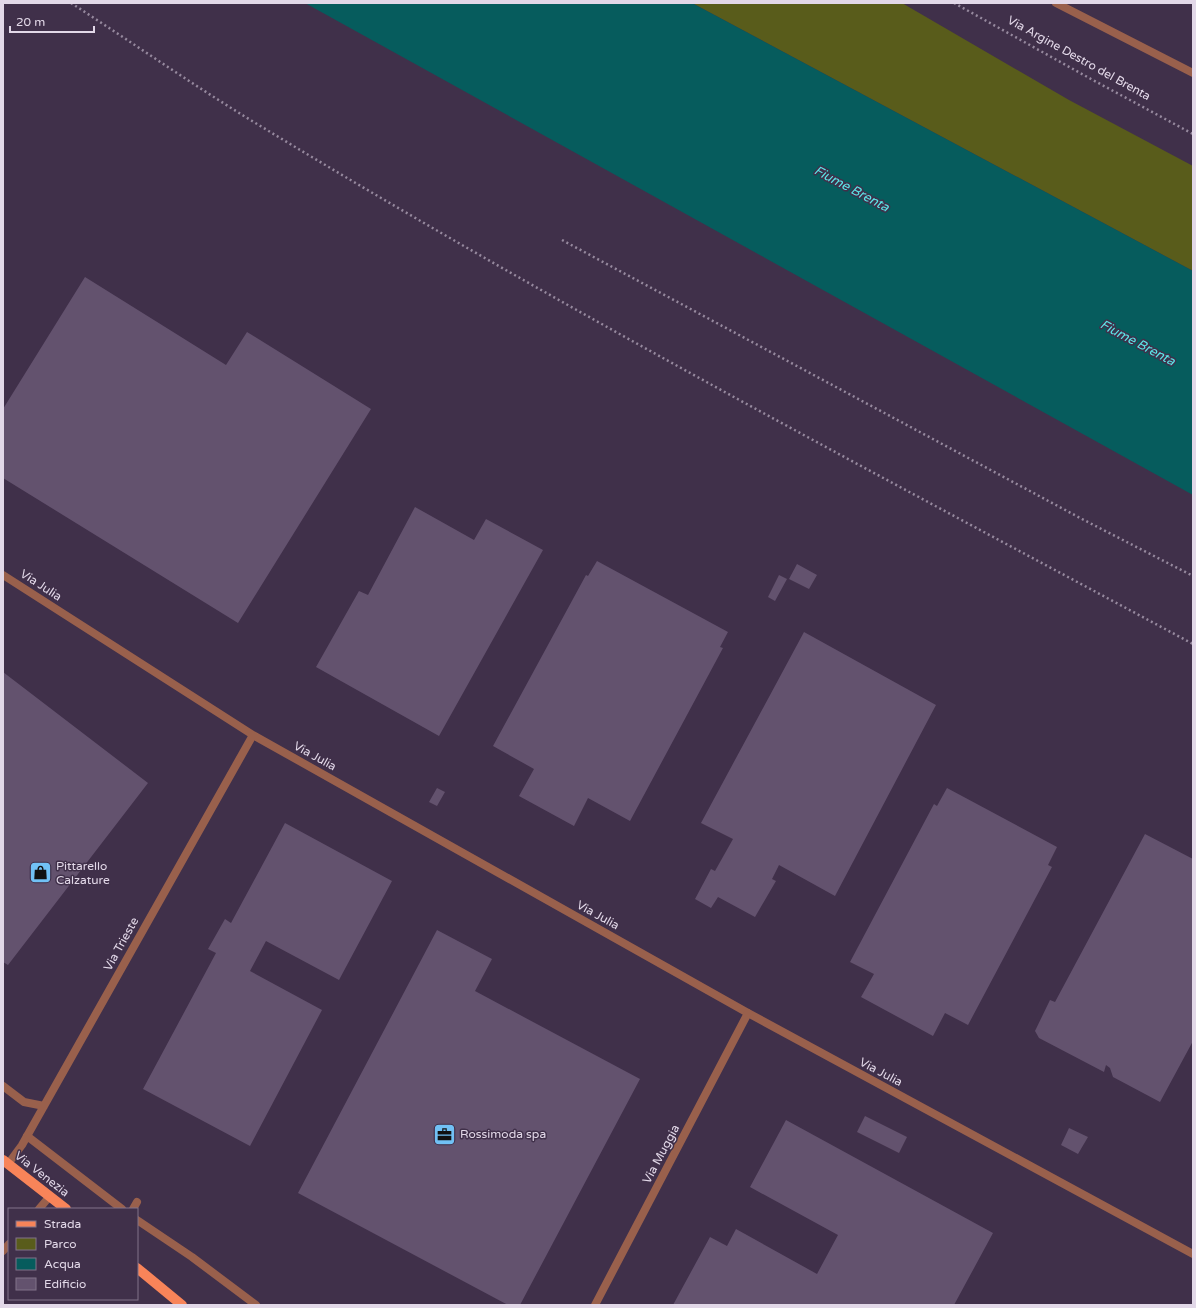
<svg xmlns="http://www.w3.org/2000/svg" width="1196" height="1308" font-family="'Varela Round',sans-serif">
<rect width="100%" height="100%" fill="#40304a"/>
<path fill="#595c1b" d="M692,3h210l167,97 124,66v105z"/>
<path fill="#065c5d" d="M305,3h387l501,268v224z"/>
<path fill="#63526e" d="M85,277l141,88 21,-33 124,77 -133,214 -235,-145v-69z
M415,507l59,33 12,-21 57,31 -104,186 -123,-69 43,-76 9,4z
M597,561l131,71 -8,15 3,1 -93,173 -42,-23 -14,28 -55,-30 15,-27 -41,-23 93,-171 2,1z
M797,564l20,11 -8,14 -20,-10z
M779,575l8,4 -12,22 -7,-4z
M804,632l132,73 -101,191 -56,-31 -7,14 4,2 -21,36 -37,-20 -7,11 -16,-9 16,-30 4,2 18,-32 -32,-16z
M3,672l145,111 -140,182 -5,-3z
M437,788l8,4 -8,14 -8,-4z
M947,788l110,59 -9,18 4,2 -84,158 -23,-12 -12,23 -72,-39 13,-23 -24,-12 84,-158 3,2z
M285,823l107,58 -53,99 -73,-39 -16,30 72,39 -72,136 -107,-57 73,-136 -8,-4 17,-30 6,4z
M1145,834l48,25v182l-33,61 -47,-25 -3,-9 -4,-3 -2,7 -65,-34 -4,-7 15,-31 5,2z
M437,930l55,29 -17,32 165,88 -120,226h-12l-210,-112z
M865,1116l42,21 -8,16 -42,-21z
M786,1120l207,113 -39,72h-281l37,-68 17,9 9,-17 81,45 21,-39 -88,-48z
M1069,1128l19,9 -10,17 -17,-9z"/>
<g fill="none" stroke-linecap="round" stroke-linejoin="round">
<path stroke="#96899e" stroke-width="2.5" stroke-dasharray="2 3" stroke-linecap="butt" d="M71,3c65,42 129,87 196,127 302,183 615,347 926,514
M954,3l137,76 102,55
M562,240l520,279 111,57"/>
<path stroke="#99604c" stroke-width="8" d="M27,1136l95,73
M39,1209l11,-13
M133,1209l4,-7
M137,1220l55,37 64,48
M3,1251l6,-7"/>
<path stroke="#99604c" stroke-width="8" d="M1056,3l137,70
M3,575l250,160 495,278 445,241
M3,1086l21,16 20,4
M8,1164l14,-19 231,-410"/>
<path stroke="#99604c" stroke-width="8" d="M595,1305l153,-292"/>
<path stroke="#f88459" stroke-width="10" d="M3,1160l63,49
M137,1268l45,37"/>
</g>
<defs>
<symbol id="shop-square" viewBox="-11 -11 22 22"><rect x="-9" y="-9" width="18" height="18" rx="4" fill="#71c1f5" stroke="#40304a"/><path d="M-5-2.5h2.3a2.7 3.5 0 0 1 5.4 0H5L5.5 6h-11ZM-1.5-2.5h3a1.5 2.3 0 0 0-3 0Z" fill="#111"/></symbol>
<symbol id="office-square" viewBox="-11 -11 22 22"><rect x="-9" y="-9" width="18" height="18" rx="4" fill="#71c1f5" stroke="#40304a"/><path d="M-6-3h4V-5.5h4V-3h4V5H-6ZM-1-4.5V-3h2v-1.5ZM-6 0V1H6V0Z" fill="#111"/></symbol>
</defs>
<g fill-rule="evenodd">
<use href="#shop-square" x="28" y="860" width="25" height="25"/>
<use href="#office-square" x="432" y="1122" width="25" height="25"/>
</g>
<g text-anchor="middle" stroke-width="3" stroke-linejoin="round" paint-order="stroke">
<g font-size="12" fill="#e2d8e8" stroke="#40304a">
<text transform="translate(1079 58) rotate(29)" y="4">Via Argine Destro del Brenta</text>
<text transform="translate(41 585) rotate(33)" y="4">Via Julia</text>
<text transform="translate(315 756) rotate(29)" y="4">Via Julia</text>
<text transform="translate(598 915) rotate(29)" y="4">Via Julia</text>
<text transform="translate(121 944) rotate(-61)" y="4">Via Trieste</text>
<text transform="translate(881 1072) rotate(28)" y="4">Via Julia</text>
<text transform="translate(661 1154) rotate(-62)" y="4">Via Muggia</text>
<text transform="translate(42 1174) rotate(38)" y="4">Via Venezia</text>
</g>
<g font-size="12" fill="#e2d8e8" stroke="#40304a" text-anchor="start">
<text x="56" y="870">Pittarello<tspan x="56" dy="14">Calzature</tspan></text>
<text x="460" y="1138">Rossimoda spa</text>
</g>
<g font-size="13" font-style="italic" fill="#5be7e9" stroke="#40304a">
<text transform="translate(852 188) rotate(28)" y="5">Fiume Brenta</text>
<text transform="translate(1138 342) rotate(28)" y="5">Fiume Brenta</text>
</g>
</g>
<rect width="1196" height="1308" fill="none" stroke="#e2d8e8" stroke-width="8"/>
<rect x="8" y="1208" width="130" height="92" fill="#40304a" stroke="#817389"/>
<rect x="16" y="1221" width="20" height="6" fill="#f88459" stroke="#817389"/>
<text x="44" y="1228" font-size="12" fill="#e2d8e8">Strada</text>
<rect x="16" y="1238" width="20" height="12" fill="#595c1b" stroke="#817389"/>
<text x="44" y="1248" font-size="12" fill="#e2d8e8">Parco</text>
<rect x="16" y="1258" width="20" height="12" fill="#065c5d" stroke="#817389"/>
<text x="44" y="1268" font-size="12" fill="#e2d8e8">Acqua</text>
<rect x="16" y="1278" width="20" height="12" fill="#63526e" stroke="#817389"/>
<text x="44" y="1288" font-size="12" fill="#e2d8e8">Edificio</text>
<path d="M10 26v6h84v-6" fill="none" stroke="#e2d8e8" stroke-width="2"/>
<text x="16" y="26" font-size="12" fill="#e2d8e8" stroke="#40304a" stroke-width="3" paint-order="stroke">20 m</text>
</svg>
